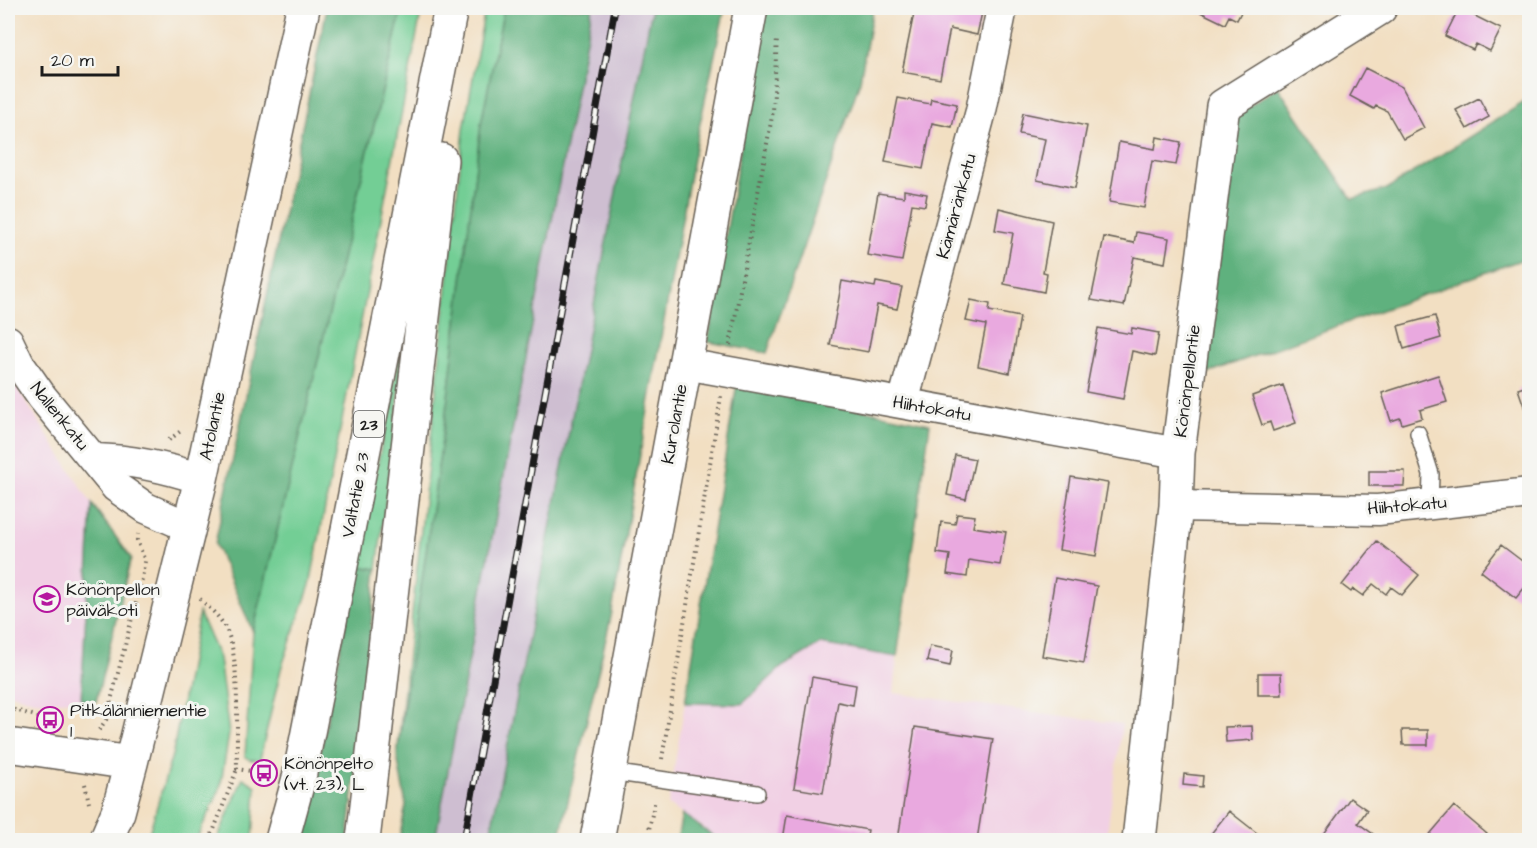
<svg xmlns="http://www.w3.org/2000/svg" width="1537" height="848" font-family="'Architects Daughter',sans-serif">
<rect width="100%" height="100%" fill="#f6f6f2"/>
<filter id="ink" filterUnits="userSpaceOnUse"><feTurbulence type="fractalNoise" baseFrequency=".0167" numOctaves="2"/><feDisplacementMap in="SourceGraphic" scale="12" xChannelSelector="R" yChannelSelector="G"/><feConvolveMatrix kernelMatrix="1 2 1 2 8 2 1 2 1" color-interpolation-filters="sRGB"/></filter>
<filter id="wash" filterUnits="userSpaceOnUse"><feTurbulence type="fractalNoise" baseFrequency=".008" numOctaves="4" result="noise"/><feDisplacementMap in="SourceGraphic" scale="24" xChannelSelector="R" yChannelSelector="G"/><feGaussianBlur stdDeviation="1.35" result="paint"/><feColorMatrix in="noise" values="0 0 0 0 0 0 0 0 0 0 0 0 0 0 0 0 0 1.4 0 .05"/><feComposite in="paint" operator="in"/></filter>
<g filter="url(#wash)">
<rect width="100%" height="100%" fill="#f2dfc2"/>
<path fill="#f1d0e4" d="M8,374l84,130 -11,196 -40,2 -33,-9z
M820,644l77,13 -4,36 229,31 -16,116h-387l-18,-14 -33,-21 17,-102h57l40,-36z"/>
<path fill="#cebed1" d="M592,8h60l-163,832h-54z"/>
<path fill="#73ce95" stroke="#487558" stroke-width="1.5" d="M402,8h20l-112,577 -29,84 -21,90 -9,1 -6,-4 8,-124z
M485,8h19l-23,116 -34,281 -50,351 67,-627z
M411,299l-34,270 -20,-3z
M199,613l20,45 10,76 -9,55 -24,51h-49l26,-88z
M243,778l13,8 -3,54h-36z"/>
<path fill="#5eb17e" stroke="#3d664d" stroke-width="1.5" d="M327,8h75l-149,624 -38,-88z
M504,8h88l-157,832h-36l7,-35 -9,-49 50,-351 34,-281z
M652,8h73l-29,134 -85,475 -52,223h-70z
M764,8h109l-13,73 -93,272 -59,-11z
M1278,87l74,112 35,-10 142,-90v158l-330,119 36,-260z
M737,383l193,41 -33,233 -77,-13 -38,23 -40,37 -57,-1z
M92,504l39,54 -35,144 -15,-2z
M357,566l20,3 -29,271h-45z
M682,814l37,26h-42z"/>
<g id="blocks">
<path fill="#e9a9df" d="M915,8l34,2v-2h34l-6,27 -27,-6 -10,50 -38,-7z
M1192,8h51l-6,12 -8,-4 -4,8z
M1459,8l42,21 -11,22 -14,-7 -3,6 -28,-14z
M1365,68l37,19 22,41 -21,11 -16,-28 -11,-5 -2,3 -24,-13z
M898,98l32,6 1,-5 26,5 -5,23 -20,-4 -9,46 -38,-7z
M1479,98l10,19 -22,12 -11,-19z
M1023,113l64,13 -12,62 -38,-8 8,-41 -26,-5z
M1157,137l24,5 -5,23 -24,-4 -8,47 -35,-6 10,-60 36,7z
M904,190l23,4 -2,12 -13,-2 -10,57 -35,-6 11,-62 26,4z
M999,208l53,13 -9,51 4,1 -3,19 -40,-8 9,-51 -18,-3z
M1136,232l33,6 -4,25 -31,-6 -10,49 -33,-6 13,-63 30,6z
M842,281l33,6 1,-5 26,5 -5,22 -20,-4 -9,47 -38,-7z
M971,300l19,4 -1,7 31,6 -10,56 -32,-7 8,-41 -20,-4z
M1435,316l6,22 -37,11 -6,-23z
M1098,328l33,6 1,-6 27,5 -4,23 -23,-5 -9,48 -37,-7z
M1438,375l9,27 -27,8 2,8 -20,6 -2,-6 -9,3 -9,-28z
M1283,385l13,38 -23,8 -3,-9 -8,3 -10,-29z
M1530,385v29l-3,1 -9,-26z
M955,455l20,4 -9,40 -19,-4z
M1369,471h36l-1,15h-35z
M1071,477l37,6 -12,73 -37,-6z
M957,514l18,2 -2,11 33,5 -6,33 -31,-5 -2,17 -20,-3 3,-19 -13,-2 4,-31 14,2z
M1377,541l42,34 -17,20 -11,-8 -5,7 -13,-10 -10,12 -10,-7 -2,3 -9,-7z
M1501,545l29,22v14l-14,17 -35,-27z
M1055,578l42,8 -13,77 -42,-7z
M930,646l23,4 -3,16 -23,-5z
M1258,673h23l1,22h-24z
M812,677l44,8 -3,20 -15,-3 -15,91 -29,-5z
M1252,726l1,14 -27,2 -1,-15z
M915,727l78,12 -16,101h-79z
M1402,730h26v15h-25z
M1184,774l19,2 -1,11 -19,-2z
M1350,798l17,12 -9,13 15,11 -5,6h-38l-7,-5z
M1454,806l33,28 -6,6h-56z
M1229,811l28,22 -6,7h-45z
M787,815l81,15 -2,10h-83z"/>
</g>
</g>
<g filter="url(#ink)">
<use href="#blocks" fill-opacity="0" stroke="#676056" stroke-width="1.5"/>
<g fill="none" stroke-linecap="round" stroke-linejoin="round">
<defs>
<path id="service" d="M1418,433l13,41 -1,30
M610,772l147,21"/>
<path id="minor" d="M8,341l11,23 23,33 74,90 30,21 43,19
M685,364l493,89
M903,403l78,-292 21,-103
M96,459c37,1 69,8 105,20
M1176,506l202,4 152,-17"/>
<path id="tertiary" d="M8,745l123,18
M106,840l12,-28 13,-49 70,-284 102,-471
M597,840l154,-832
M1139,840l37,-334 2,-53 45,-347 157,-98"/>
<path id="trunk" d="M282,840l17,-62 152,-770
M363,840l78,-680"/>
</defs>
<use href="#service" stroke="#676056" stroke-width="18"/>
<use href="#minor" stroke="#676056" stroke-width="33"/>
<use href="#tertiary" stroke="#676056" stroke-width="36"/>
<use href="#trunk" stroke="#676056" stroke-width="36"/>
<path stroke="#676056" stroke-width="4" stroke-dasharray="1.5 4.5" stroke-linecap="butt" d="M730,345l43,-234 4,-73
M169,440l13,-10
M200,599c11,10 21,19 27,32 14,32 9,101 10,138l27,4
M8,708l38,11
M99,730l7,-10 36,-141 3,-18 -8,-21 1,-6
M662,759l59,-363
M85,784l4,19
M210,840l27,-71
M647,840l8,-41"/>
<use href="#service" stroke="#fff" stroke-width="15"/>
<use href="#minor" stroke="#fff" stroke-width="30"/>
<use href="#tertiary" stroke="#fff" stroke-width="33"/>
<use href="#trunk" stroke="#fff" stroke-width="33"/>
<defs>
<path id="rail" d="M464,840l151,-832"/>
</defs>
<use href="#rail" stroke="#1c1c1c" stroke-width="7"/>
<use href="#rail" stroke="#f6f6f2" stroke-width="4.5" stroke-dasharray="14" stroke-linecap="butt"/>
</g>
</g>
<defs>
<symbol id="school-ring" viewBox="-11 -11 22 22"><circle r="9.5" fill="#f6f6f2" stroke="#b5179e" stroke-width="1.5"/><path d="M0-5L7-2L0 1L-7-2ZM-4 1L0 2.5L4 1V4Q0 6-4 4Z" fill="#b5179e"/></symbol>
<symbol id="bus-ring" viewBox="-11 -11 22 22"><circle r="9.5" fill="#f6f6f2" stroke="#b5179e" stroke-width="1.5"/><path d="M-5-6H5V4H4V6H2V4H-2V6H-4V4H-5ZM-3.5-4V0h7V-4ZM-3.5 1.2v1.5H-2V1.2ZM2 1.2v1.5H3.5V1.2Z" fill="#b5179e"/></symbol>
</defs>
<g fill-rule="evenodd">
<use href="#school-ring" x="32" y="584" width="30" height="30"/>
<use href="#bus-ring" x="35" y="705" width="30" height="30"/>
<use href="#bus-ring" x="249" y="758" width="30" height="30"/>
</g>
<g text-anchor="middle" stroke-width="6" stroke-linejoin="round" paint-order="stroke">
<rect fill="#f6f6f2" stroke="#5d5d5c" stroke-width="1.5" x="354" y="411" width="30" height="26" rx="4.5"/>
<g font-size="16" font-weight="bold" fill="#1c1c1c">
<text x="369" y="430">23</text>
</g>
<g font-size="18" fill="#1c1c1c" stroke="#f6f6f2">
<text transform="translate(956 206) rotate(-75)" y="6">Kämäränkatu</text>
<text transform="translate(1187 381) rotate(-83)" y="6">Könönpellontie</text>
<text transform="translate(932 408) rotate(10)" y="6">Hiihtokatu</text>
<text transform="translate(60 416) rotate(51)" y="6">Nallenkatu</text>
<text transform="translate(674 424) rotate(-80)" y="6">Kurolantie</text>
<text transform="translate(212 426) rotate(-78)" y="6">Atolantie</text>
<text transform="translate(355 495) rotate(-79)" y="6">Valtatie 23</text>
<text transform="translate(1407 505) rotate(-5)" y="6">Hiihtokatu</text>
</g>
<g font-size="18" fill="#1c1c1c" stroke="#f6f6f2" text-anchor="start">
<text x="66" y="595">Könönpellon<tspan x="66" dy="21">päiväkoti</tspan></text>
<text x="70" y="716">Pitkälänniementie<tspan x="70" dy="21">1</tspan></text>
<text x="284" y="769">Könönpelto<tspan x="284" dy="21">(vt. 23), L</tspan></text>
</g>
</g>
<rect width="1537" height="848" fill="none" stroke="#f6f6f2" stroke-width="30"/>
<path d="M42 66v9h76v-9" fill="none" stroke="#1c1c1c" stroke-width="3"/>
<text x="51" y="66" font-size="18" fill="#1c1c1c" stroke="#f6f6f2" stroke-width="4.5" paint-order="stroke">20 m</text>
</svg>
